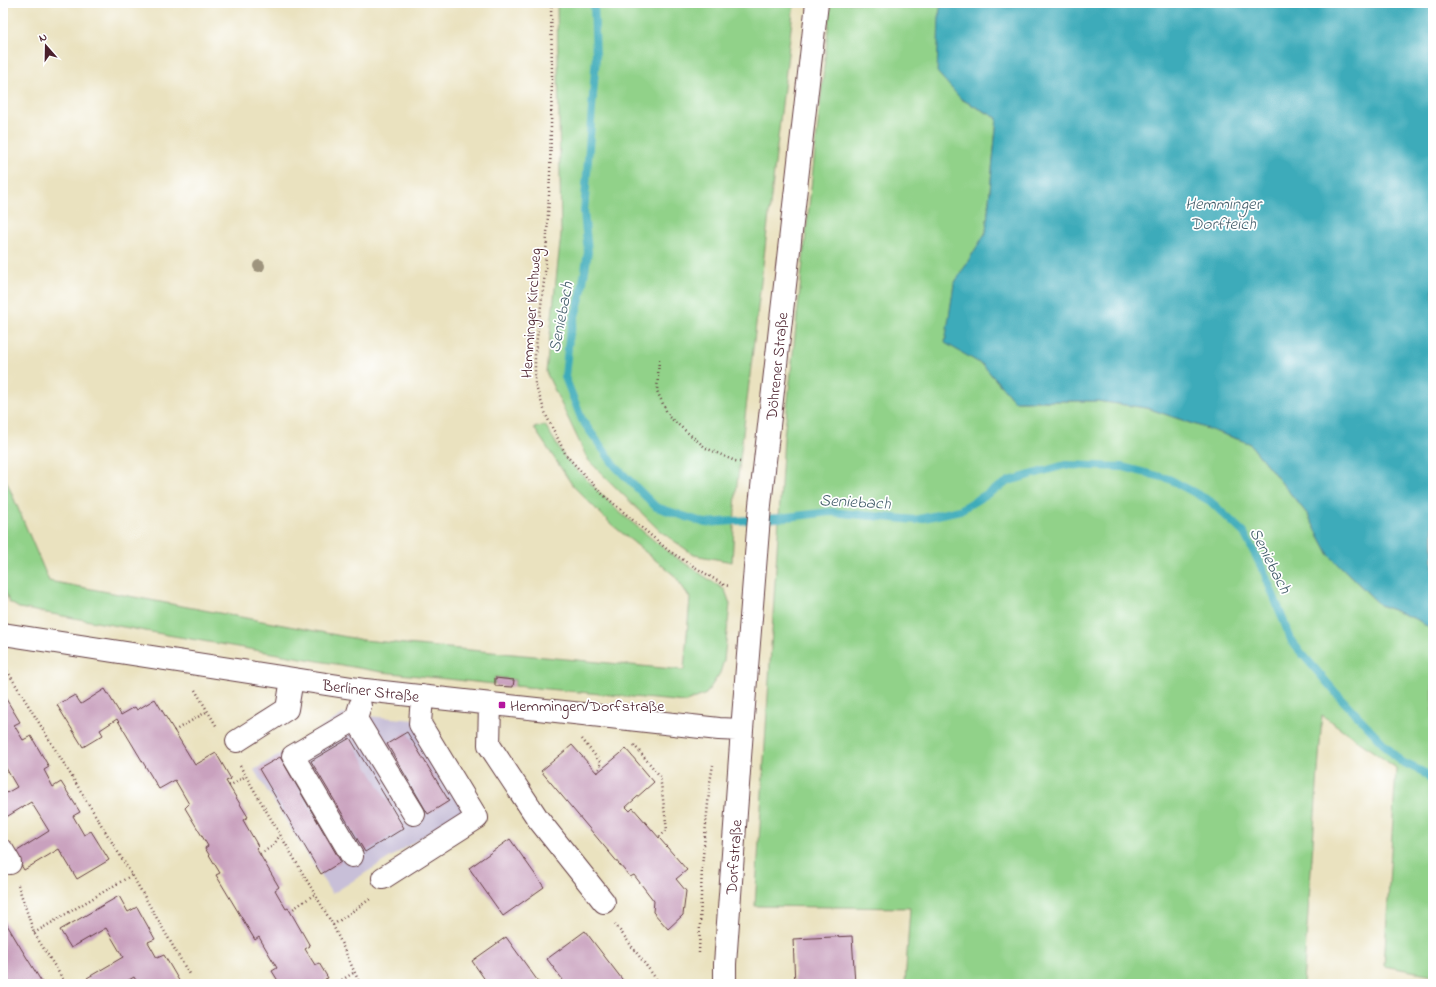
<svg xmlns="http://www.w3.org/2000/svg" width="1436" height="987" font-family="'Indie Flower',sans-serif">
<rect width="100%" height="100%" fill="#fff"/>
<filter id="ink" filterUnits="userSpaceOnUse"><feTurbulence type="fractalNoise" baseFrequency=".025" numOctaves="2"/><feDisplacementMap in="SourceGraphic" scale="8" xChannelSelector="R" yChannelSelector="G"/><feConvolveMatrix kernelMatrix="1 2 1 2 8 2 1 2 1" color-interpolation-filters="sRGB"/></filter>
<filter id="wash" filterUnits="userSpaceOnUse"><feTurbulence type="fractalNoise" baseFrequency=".012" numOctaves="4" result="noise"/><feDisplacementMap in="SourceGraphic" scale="16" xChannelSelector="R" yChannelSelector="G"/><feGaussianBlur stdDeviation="0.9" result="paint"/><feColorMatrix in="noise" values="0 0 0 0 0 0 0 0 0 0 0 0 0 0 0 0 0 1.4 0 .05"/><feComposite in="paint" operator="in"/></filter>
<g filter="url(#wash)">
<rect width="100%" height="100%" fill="#eae2bf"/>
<path fill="#c8bfd8" d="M343,714l72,6 55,87 -138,87 -78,-124z"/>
<path fill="#91d289" stroke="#6e785a" d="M557,3h237l-58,490 -4,69 -38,-7 -34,-24 -72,-71 -42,-88 15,-138z
M831,3h110l-2,13 22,83 36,19 -11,114 -32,52 -8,59 37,22 31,36h83l50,7 102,35 59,72 21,40 51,50 38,15 15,11v344l-49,-9 12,-198 -74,-53 -19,269h-398l5,-76 -155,-2 29,-469z
M545,425l20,33 52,52 51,42 57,38 5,14 -6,56 -4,13 -14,21 -20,8 -171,-16v-6l-20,-3 -1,7 -112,-12 -220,-38 -143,-26 -10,-6 -6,-16v-113l46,108 314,59 321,30 6,-72 -15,-22 -64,-52 -38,-38 -39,-58z"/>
<path fill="#3cabba" stroke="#436572" d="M941,3h492v628l-15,-11 -38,-15 -51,-50 -21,-40 -59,-72 -102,-35 -50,-7h-83l-31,-36 -38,-22 9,-59 32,-52 11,-114 -36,-19 -24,-27 2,-56z"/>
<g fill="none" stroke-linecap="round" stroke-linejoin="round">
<path stroke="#3cabba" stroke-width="8" d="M594,3l2,54 -12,155 4,40 -7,43 -12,43 -4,39 17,43 33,46 41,41 49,16 73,-5 53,-6 84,8 45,-10 49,-29 56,-16 58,2 46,12 41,22 34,32 20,39 28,70 44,51 64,68 23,11 10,10"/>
</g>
<g id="blocks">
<path fill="#c9a1be" d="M495,678l19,2 -1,7 -18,-1z
M105,689l16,26 14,-8 2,3 18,-11 40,66 21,-12 15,26 -5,2 22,36 -5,3 15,26 -2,2 23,39 -4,3 11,19 2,-1 2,3 20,35 -5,3 10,16 4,-2 9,15 -3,1 3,5h-48l-8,-13 5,-3 -18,-31 -4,3 -39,-65 4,-2 -15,-25 3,-2 -23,-38 4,-4 -14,-24 -16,9 -42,-70 -17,11 3,5 -20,12 -26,-42 18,-10 6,9z
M3,694l17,28 -6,3 9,15 8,-4 18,31 -5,3 9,17 8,-5 19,30 -7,4 11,19 7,-4 18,29 -32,19 -18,-30 -35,21 -10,-17 35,-22 -18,-29 -28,17v-24l14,-8 -14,-24z
M407,732l42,69 -21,13 -41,-70z
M350,738l54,90 -39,24 -54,-91z
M572,745l25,28 29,-24 28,33 -28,25 4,4 3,-3 54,62 -11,9 10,12 -3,24 -15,14 -15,-17 1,-11 -20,-26 -4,2 -89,-106z
M280,757l61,105 -20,12 -62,-105z
M510,839l34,48 -41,29 -34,-48z
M119,896l9,16 9,-5 18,32 -7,3 9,16 7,-3 17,29h-43l-4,-7 -12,7h-31l-4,-6 36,-21 -17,-29 -35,20 -11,-18z
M3,918l19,32 21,34h-40z
M585,931l40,52 -1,1h-58l-19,-25z
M852,936l3,48h-60l-2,-45z
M506,937l34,47h-52l-16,-23z"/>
</g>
</g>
<g filter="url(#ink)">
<use href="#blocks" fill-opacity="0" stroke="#623c41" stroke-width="1"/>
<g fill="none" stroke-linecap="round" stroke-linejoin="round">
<defs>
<path id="minor" d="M3,634l362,56 354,39 23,1
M490,704l-1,41 49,74 66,83
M360,706l-4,13 58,95
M237,741l50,-32 5,-30
M3,851l7,12
M352,856l-59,-100 63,-37
M383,878l94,-60 -57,-94 2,-28
M725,984v-20l17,-234 18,-225 57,-502"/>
</defs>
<use href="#minor" stroke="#623c41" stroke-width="24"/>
<path stroke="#623c41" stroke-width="2.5" stroke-dasharray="1 3" stroke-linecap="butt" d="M551,3l1,74 -2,98 -5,98 -10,81v30l11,31 20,40 33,36 70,60 55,34 5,1
M659,360l-2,31 12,26 37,31 29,13 5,1
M3,664l129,211 57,99
M195,690l22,37
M174,731l34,-20
M582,739l19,24 -4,10
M634,745l26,31 7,54 -8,7
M240,766l93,159 27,59
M229,786l17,-10
M260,854l13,-8 7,-11
M18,885l16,48 32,51
M290,911l25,-17
M615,924l45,60
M333,925l37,-26
M34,933l98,-58
M699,953l3,-86 8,-85 3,-17
M335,984l20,-12"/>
<use href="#minor" stroke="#fff" stroke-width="22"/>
</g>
<circle fill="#9e947d" cx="259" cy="266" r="6"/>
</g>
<rect fill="#b5179e" stroke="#fff" stroke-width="1.5" x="498" y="701" width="8" height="8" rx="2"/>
<g text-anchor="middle" stroke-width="3.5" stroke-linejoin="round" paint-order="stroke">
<g font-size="16" fill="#4a1f2b" stroke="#fff">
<text transform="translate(530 313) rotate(-86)" y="6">Hemminger Kirchweg</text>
<text transform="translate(776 366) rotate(-84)" y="6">Döhrener Straße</text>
<text transform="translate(371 690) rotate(7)" y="6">Berliner Straße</text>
<text transform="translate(733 857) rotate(-86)" y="6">Dorfstraße</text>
</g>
<g font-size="16" fill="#4a1f2b" stroke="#fff" text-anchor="start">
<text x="510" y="711">Hemmingen/Dorfstraße</text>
</g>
<g font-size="17" font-style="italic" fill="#445e6b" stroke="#fff">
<text x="1223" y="209">Hemminger<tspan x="1223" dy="20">Dorfteich</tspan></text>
<text transform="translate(560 317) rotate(-79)" y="6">Seniebach</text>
<text transform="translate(855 501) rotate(3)" y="6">Seniebach</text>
<text transform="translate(1271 560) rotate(63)" y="6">Seniebach</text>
</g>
</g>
<rect width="1436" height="987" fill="none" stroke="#fff" stroke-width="16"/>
<g transform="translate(46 46) rotate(340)" stroke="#ffffff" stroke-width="3" paint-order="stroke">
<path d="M0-3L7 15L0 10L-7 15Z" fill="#4a1f2b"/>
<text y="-6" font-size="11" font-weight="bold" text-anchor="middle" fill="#4a1f2b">N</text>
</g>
</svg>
